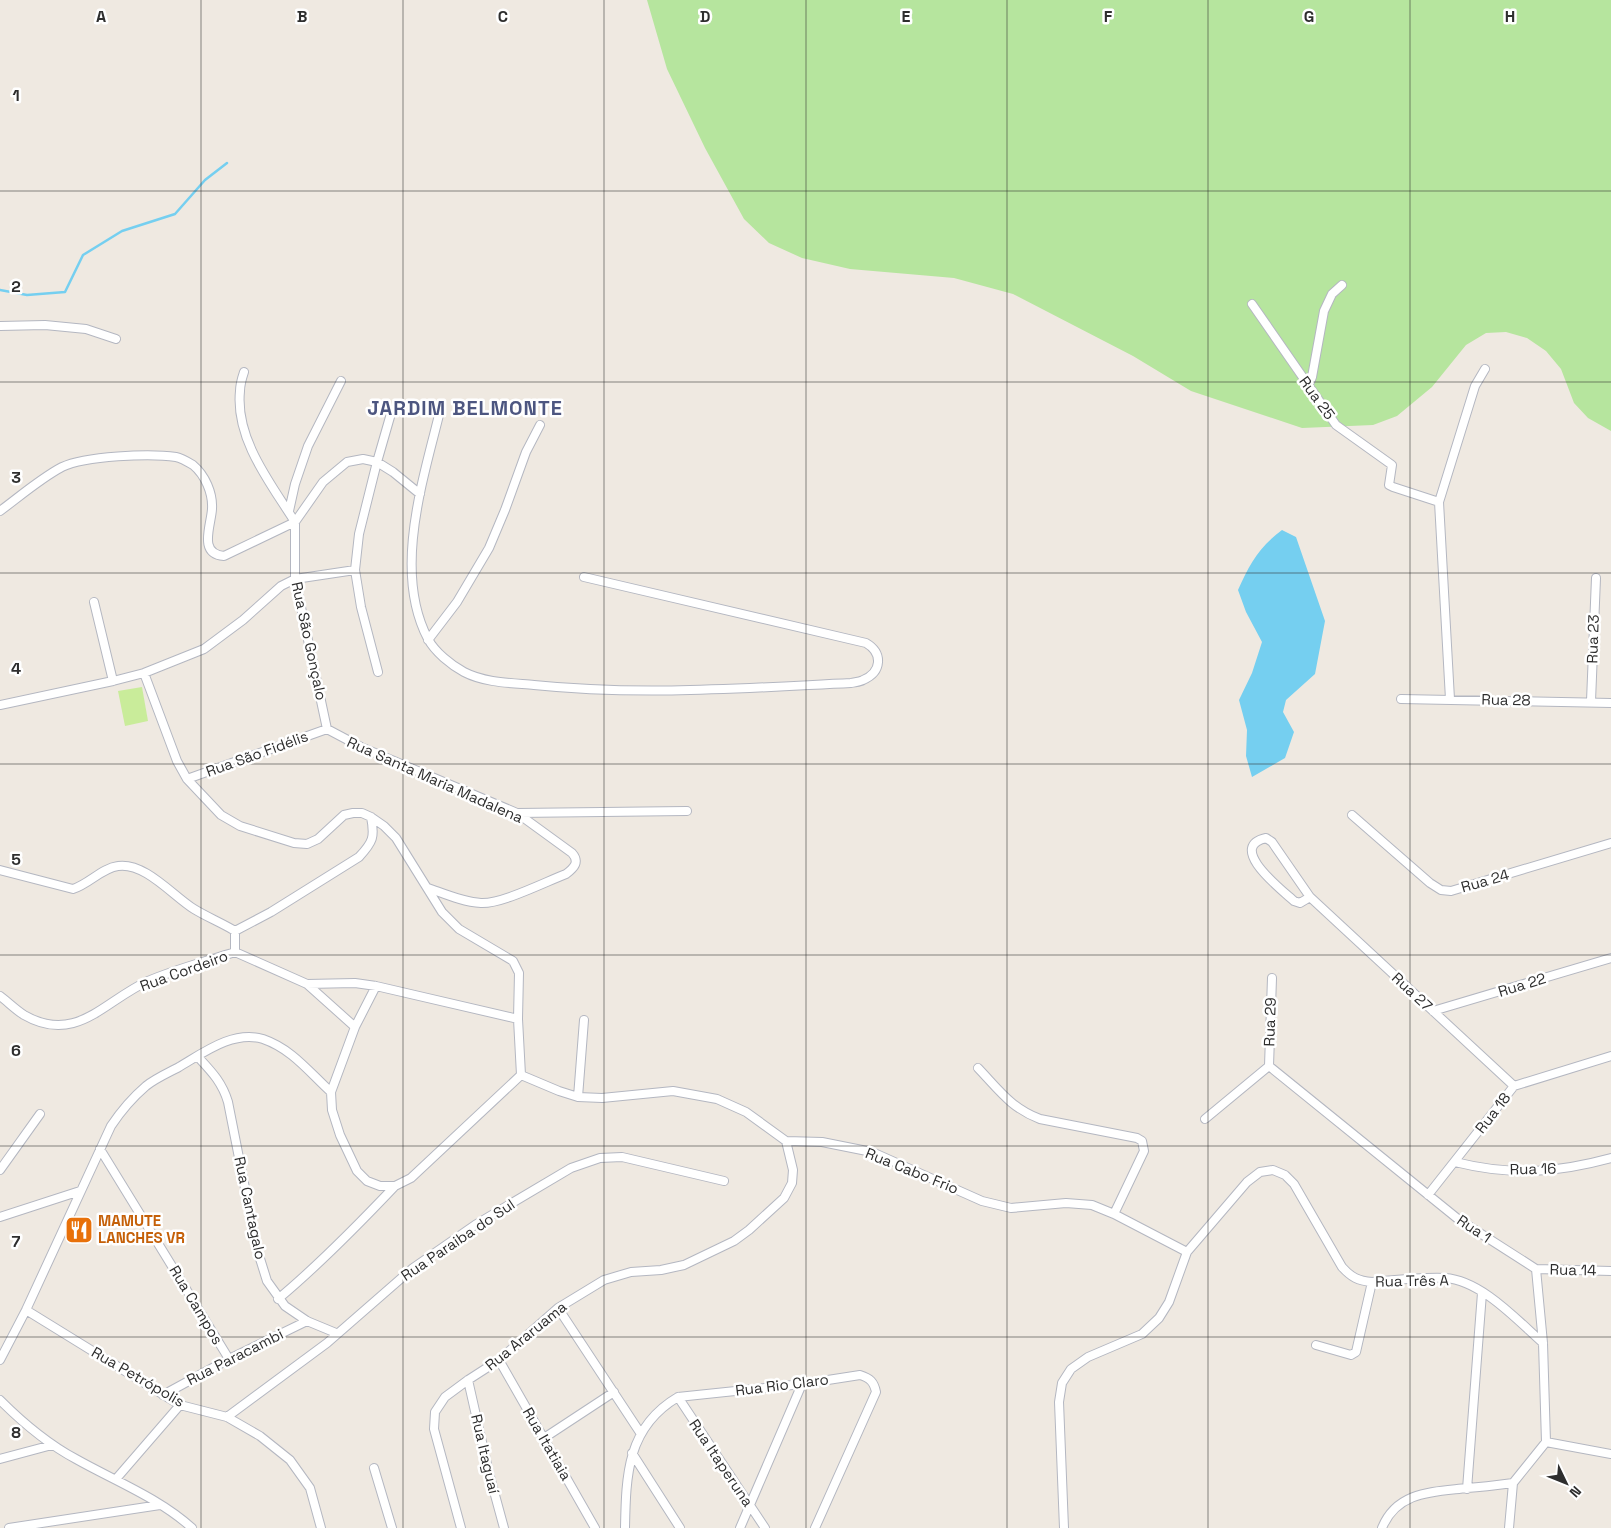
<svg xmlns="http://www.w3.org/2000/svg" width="1611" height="1528" font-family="'Space Grotesk',sans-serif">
<rect width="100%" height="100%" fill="#efe9e1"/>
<path fill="#b6e59e" d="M647,0h964v431l-23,-13 -14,-15 -13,-34 -15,-18 -19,-13 -21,-6 -20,1 -20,12 -34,42 -35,29 -24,9 -71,3 -111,-37 -58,-35 -120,-62 -59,-16 -104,-9 -48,-11 -33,-15 -25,-24 -39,-71 -38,-79z"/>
<path fill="#c9ec9a" d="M142,687l6,34 -23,5 -7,-35z"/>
<path fill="#75cff0" d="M1282,530l14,7 29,84 -10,53 -29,26 -3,12 11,20 -9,26 -33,19 -6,-21 1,-26 -8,-30 13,-27 10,-31 -16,-30 -8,-22c11,-25 21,-43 44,-60z"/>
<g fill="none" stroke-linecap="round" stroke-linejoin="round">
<path stroke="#75cff0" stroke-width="2.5" d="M0,290l27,5 38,-3 18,-37 39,-24 53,-17 30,-34 22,-17"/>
<defs>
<path id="minor" d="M1252,304l84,121 56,40 -3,20 4,2 46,15
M0,326l45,-1 41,4 30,10
M244,372c-2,6 -4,13 -4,19 -5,48 31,93 55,131
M1306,383l4,-1 2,-5 12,-66 8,-17 10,-9
M441,407c-17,70 -49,164 -13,232 7,13 23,26 36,33 21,11 48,11 70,13 106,11 212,3 317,-2 4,-1 9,-1 12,-3 19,-8 20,-27 3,-37l-282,-66
M0,511c19,-14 41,-33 62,-44 23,-11 88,-14 114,-10 5,1 12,5 17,8 12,10 20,28 19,44 -1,17 -14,45 12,47l71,-34 28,-40 24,-20 16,-3 14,3 16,10 27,22
M289,511l6,-27 13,-38 33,-65
M295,522v57l32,150
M94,602l19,79
M428,640l29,-38 32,-54 16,-38 21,-58 14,-27
M378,672l-17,-65 -6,-37 4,-36 18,-72 15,-52
M1401,699l210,4
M1450,699l-11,-197 36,-116 10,-17
M1591,701l5,-123
M0,705l113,-24 31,-8 60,-24 39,-29 38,-34 14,-7 60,-9
M327,729l34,18 156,66 55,40c8,9 2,15 -6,21 -21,8 -64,30 -85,29 -18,-1 -36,-9 -53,-15
M187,779l140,-50
M517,813l170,-2
M1352,815l78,68 11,7 10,1 160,-48
M0,870l73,19c16,-5 29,-21 45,-23 27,-4 55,30 76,43 13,8 28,14 41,22
M1310,897l-10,6 -6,-2c-12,-11 -68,-54 -28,-63l6,4 38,55 204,189
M235,931l36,-19 88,-55c14,-15 16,-20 12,-40
M235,931v21
M307,984l48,-1 21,3 142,33
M0,996c8,6 16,14 24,19 52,30 80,-14 124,-34 28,-12 59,-20 87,-29l72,32 48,43
M1433,1011l178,-53
M198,1057c13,14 24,25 30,45l29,147 10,32 18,25 22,15 29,12
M1269,1066l189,153 78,50 7,74 3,99 -33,41 -4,45
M1269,1066l3,-88
M978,1068c21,22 33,40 62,51l97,19 5,3 2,10 -30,63
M521,1075l38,16 19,6 24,1 71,-7 44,8 29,13 40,29 36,1 50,10 110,49 29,7 55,-5 26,2 22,9 73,38
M331,1092l24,-65 21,-41
M578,1097l6,-77
M1205,1119l64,-53
M100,1149l129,210
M1455,1162c56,14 101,11 156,-4
M0,1170l40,-56
M1428,1195l86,-109 97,-30
M0,1217l80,-26
M1536,1269l75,2
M278,1299c42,-35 80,-74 117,-113
M558,1308l83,126
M26,1310l154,95 47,12 33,19 30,24 20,28 11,40
M1316,1345l35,10 5,-3 16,-70
M0,1360l26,-50 85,-184c10,-15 21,-28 35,-40 10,-8 22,-13 33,-19 24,-14 54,-37 84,-28 29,10 46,33 68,53l1,18 8,25 17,36 10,10 13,5h15l16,-8 110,-103 -3,-56 1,-46 -6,-12 -54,-32 -17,-17 -46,-74 -12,-12 -13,-9 -9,-4h-9l-9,2 -26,24 -11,5 -13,-1 -54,-17 -19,-11 -34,-36 -10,-18 -33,-88
M499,1360l96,168
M468,1380l21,93 15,55
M163,1395l66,-36 78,-38
M678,1397l87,131
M0,1400c23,23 48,44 76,59 39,22 83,39 116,69
M227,1417l100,-74 86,-75 62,-43 96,-57 29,-10 22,-1 102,24
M544,1438l70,-46
M1546,1442l65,12
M632,1453l48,75
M0,1459l52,-14
M374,1468l18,60
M116,1479l64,-74
M1467,1489l15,-196
M9,1528l151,-23
M461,1528l-27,-99 1,-17 10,-15 23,-17 31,-20 59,-52 46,-28 27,-8 30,-2 23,-5 50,-24 15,-11 35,-32 8,-15 1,-13 -7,-29
M625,1528c1,-53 2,-101 53,-131l124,-13 58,-9c10,3 14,7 16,17l-61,136
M740,1528l62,-144
M1064,1528l-5,-126 3,-19 9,-14 17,-12 54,-23 17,-16 10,-16 18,-50 60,-70 13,-10 13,-2 12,5 9,9 48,83c9,10 16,14 30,15 24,-2 49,-5 73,-4 36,2 73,43 98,65
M1382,1528c15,-37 51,-36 85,-40 15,-1 31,-3 46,-5"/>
</defs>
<use href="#minor" stroke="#b4b7c1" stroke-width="10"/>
<use href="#minor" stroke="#fff" stroke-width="8"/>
</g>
<path fill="none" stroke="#2e2e2e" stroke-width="1" stroke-opacity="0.55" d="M201,0v1528M403,0v1528M604,0v1528M806,0v1528M1007,0v1528M1208,0v1528M1410,0v1528M0,191h1611M0,382h1611M0,573h1611M0,764h1611M0,955h1611M0,1146h1611M0,1337h1611"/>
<defs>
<symbol id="restaurant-square" viewBox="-11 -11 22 22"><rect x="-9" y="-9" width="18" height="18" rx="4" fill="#e8710a" stroke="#fff"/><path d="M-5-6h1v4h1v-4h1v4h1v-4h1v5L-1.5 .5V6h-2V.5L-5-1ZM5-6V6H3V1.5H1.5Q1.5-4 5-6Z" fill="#fff"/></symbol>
</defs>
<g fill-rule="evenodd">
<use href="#restaurant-square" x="63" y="1214" width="32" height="32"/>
</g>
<g text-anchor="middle" stroke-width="5" stroke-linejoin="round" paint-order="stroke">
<g font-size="15" fill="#2e2e2e" stroke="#fff">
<text transform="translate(1317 398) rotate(54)" y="5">Rua 25</text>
<text transform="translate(1593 639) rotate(-88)" y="5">Rua 23</text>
<text transform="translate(309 641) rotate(78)" y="5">Rua São Gonçalo</text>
<text transform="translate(1506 700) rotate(1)" y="5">Rua 28</text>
<text transform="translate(257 754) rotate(-20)" y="5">Rua São Fidélis</text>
<text transform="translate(435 780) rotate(24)" y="5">Rua Santa Maria Madalena</text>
<text transform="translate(1485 881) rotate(-16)" y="5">Rua 24</text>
<text transform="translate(184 971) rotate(-20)" y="5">Rua Cordeiro</text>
<text transform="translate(1522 985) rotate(-17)" y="5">Rua 22</text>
<text transform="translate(1412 992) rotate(43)" y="5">Rua 27</text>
<text transform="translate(1270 1022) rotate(-88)" y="5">Rua 29</text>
<text transform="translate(1493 1113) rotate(-52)" y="5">Rua 18</text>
<text transform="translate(1533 1169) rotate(-1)" y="5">Rua 16</text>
<text transform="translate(912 1171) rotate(22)" y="5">Rua Cabo Frio</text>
<text transform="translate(250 1208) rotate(78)" y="5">Rua Cantagalo</text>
<text transform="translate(1474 1229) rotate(34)" y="5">Rua 1</text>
<text transform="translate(458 1240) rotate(-34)" y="5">Rua Paraiba do Sul</text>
<text transform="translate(1573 1270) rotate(1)" y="5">Rua 14</text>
<text transform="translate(1412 1281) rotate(-1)" y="5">Rua Três A</text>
<text transform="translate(196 1305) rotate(59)" y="5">Rua Campos</text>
<text transform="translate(526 1336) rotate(-39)" y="5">Rua Araruama</text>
<text transform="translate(235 1357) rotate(-27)" y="5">Rua Paracambi</text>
<text transform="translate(138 1377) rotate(30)" y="5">Rua Petrópolis</text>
<text transform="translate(782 1385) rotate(-7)" y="5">Rua Rio Claro</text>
<text transform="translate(547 1444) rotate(60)" y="5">Rua Itatiaia</text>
<text transform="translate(485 1454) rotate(77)" y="5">Rua Itaguaí</text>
<text transform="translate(721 1463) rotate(56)" y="5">Rua Itaperuna</text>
</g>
<g font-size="15" font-weight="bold" fill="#c56008" stroke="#fff" text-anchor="start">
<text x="98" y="1226">MAMUTE<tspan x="98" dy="17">LANCHES VR</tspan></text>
</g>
<g font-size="20" font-weight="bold" letter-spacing="1" fill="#4d5680" stroke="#fff">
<text x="465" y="415">JARDIM BELMONTE</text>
</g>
</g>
<g font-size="16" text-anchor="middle" font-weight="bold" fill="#2e2e2e" stroke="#fff" stroke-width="5" stroke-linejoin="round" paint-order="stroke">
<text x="101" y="22">A</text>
<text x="302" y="22">B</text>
<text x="503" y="22">C</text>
<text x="705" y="22">D</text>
<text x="906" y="22">E</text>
<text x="1108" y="22">F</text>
<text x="1309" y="22">G</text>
<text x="1510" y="22">H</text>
<text x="16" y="101">1</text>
<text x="16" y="292">2</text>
<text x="16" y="483">3</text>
<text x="16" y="674">4</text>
<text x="16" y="865">5</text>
<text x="16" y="1056">6</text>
<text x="16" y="1247">7</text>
<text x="16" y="1438">8</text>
</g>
<g transform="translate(1566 1483) rotate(133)" stroke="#ffffff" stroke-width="4" paint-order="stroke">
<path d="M0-4L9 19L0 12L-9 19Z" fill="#2e2e2e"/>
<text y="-8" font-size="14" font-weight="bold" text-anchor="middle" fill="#2e2e2e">N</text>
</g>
</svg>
